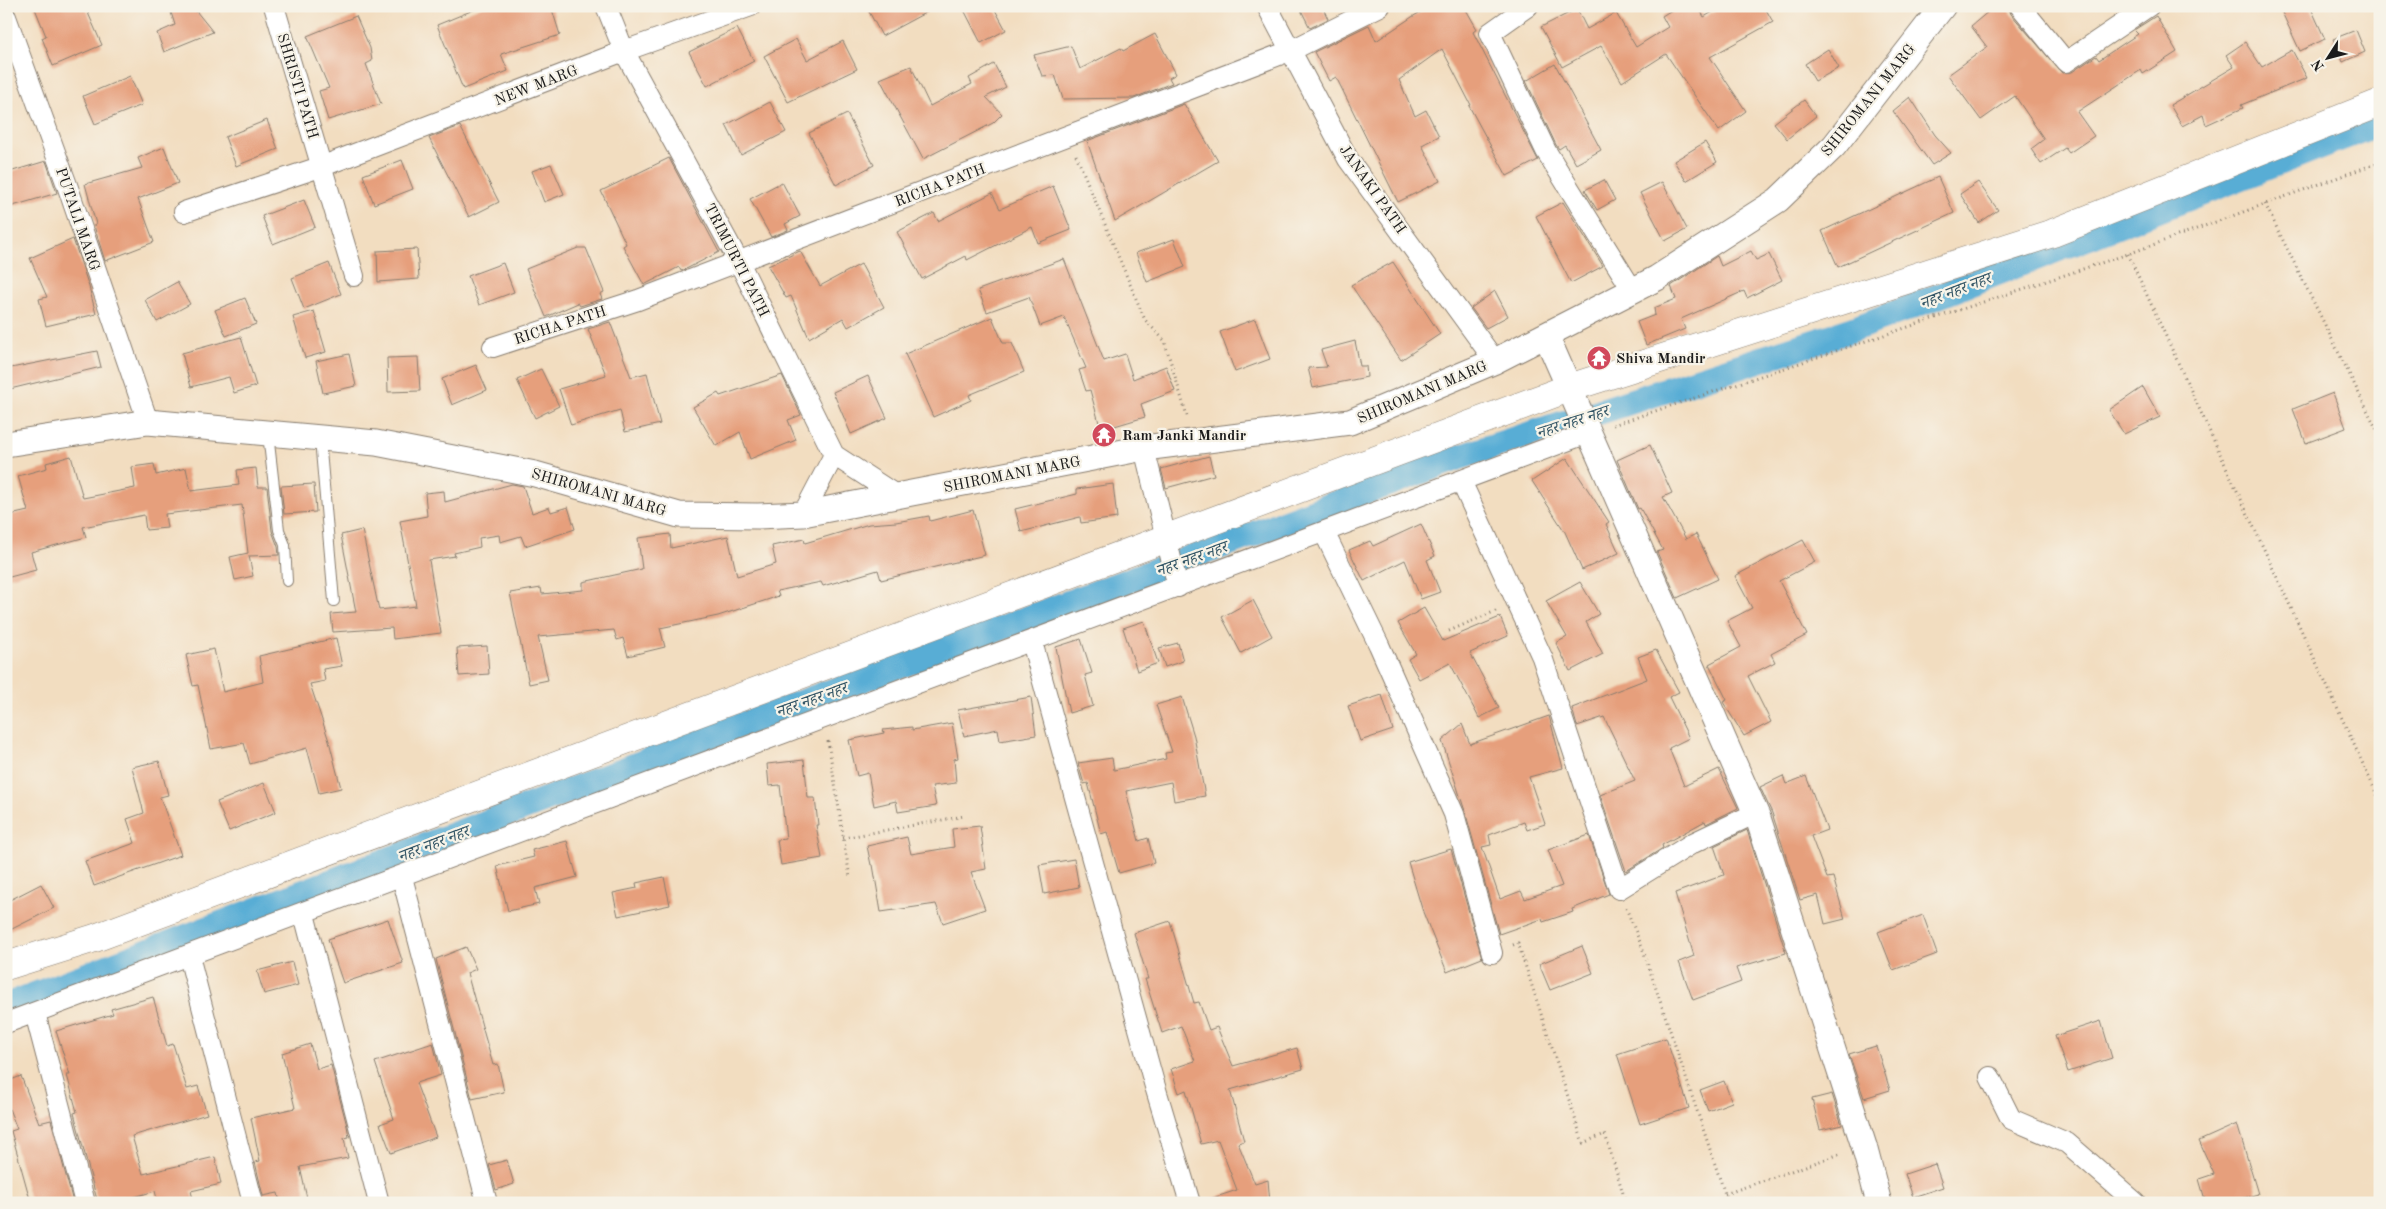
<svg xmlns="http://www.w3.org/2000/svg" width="2386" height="1209" font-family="'Old Standard TT','Noto Serif Devanagari',serif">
<rect width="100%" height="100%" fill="#f7f3e8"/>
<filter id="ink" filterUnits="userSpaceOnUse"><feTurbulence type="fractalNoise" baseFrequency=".02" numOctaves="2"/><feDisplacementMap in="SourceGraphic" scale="10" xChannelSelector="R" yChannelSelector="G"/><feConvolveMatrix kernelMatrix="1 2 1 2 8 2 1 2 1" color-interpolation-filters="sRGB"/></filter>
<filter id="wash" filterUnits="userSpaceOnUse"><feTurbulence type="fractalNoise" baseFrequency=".0096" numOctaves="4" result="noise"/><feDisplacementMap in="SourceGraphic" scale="20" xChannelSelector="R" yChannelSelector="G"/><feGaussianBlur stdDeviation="1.12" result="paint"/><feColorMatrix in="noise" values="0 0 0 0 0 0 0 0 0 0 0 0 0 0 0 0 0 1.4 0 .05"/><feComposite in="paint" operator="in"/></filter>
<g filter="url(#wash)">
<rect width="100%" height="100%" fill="#f2ddc0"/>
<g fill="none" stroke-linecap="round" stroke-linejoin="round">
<path stroke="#59add5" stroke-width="26" d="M6,1006l719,-275 732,-273 397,-129 526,-206"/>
</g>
<g id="blocks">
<path fill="#e69f7c" d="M34,6h51l17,39 -49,21 -11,-28 4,-2z
M169,6h23l21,26 -49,20 -7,-19 18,-8z
M483,6h68l9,29 -59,19 7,17 -45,18 -26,-64z
M866,6h72l-56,30z
M962,6h31l13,24 -25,13z
M1299,6h23l6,13 -18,9z
M1431,6h33l13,23 -4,3 65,128 -31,16 -38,-70 2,-1 -29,-56 -43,31 16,36 11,-6 13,26 -17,9 18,36 -42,21 -62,-125 -7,4 -15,-29 55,-27 7,16 36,-24z
M1678,6h20l6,11 19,-11h41l9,16 -63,35 36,54 -27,20 -53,-77 -44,28 -21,-36 -39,21 -21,-40 36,-18 10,20 29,-16 20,34 32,-20 -6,-11z
M1995,6h13l3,8 51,59 10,-1 24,-16 3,4 39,-26 -4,-4 22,-14 21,36 -34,22 -2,-4 -64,42 17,24 -25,17 -4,-5 -24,16 -10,-15 13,-10 -29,-43 -34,24 -33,-45 39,-28 -16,-21z
M2279,6h31l15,33 -25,12z
M356,16l14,32 2,13 -6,3 15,40 -53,16 -9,-29 10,-3 -22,-52z
M737,28l17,33 -47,25 -18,-34z
M2356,30l9,22 -22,10 -10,-23z
M1155,34l21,40 -7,4 3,5 -38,15 -71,1 -8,-24 -13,1 -8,-21 37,-9 9,23 41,-21 2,3z
M796,39l11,21 36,-19 14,28 -69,33 -24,-46z
M2245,42l17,25 30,-17 15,28 -66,27 2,3 -37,17 -3,-10 -21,11 -12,-21 64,-38 -8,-12z
M1828,49l11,19 -24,13 -10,-17z
M994,64l12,23 -20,10 16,17 -9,9 -70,36 -43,-80 31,-13 19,40 42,-22 -3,-6z
M1555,64l46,86 -25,14 -11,-19 -6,4 -3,-4 -30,-64z
M130,76l12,29 -47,19 -12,-28z
M1910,97l25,38 16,18 -19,12 -39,-54z
M1804,100l12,16 -29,23 -13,-16z
M770,102l16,30 -45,23 -15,-30z
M1184,104l34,57 -103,60 -28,-80z
M847,114l27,51 -38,20 -27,-52z
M267,120l11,29 -42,17 -11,-29z
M460,126l39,76 -30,15 -40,-79z
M1705,142l12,20 -31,19 -12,-20z
M164,147l14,36 -40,16 16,43 -49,19 -10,-32 -1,-4 2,-1 -11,-40 57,-16 -4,-10z
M669,158l50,94 -31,16 -7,3 -2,-4 -35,18 -21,-39 3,-2 -25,-53z
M402,160l11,29 -39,15 -11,-29z
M46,161l11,32 -51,15v-35z
M551,164l13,30 -20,8 -12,-31z
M1938,177l16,36 -116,54 -16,-36z
M1604,180l11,20 -18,10 -12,-20z
M782,182l18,34 -15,8 3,6 -17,7 -21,-38z
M1662,182l25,47 -22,12 -25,-48z
M1978,182l20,28 -19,13 -19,-29z
M1053,186l18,44 -33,13 -6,-16 -65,33 -1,-4 -44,23 -25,-47 37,-19 4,8 54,-28 8,16z
M304,200l11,27 -42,17 -11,-28z
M1563,202l40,64 -32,17 -35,-67z
M73,239l16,48 7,27 -50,12 -7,-27 8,-2 -17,-39z
M1174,239l11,28 -38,15 -11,-29z
M578,248h8l18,44 -4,2 2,5 -22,7 -2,-3 -32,14 -20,-48z
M417,249l2,30 -41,3 -1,-31z
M800,251l20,35 41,-22 23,43 -36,20 -5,-9 -34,20 -18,-42 -5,2 -18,-32z
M1751,251l5,9 13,-6 13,26 -35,18 -3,-7 -63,28 4,10 -39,16 -9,-23 18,-7 -1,-7 22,-9 -5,-13 46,-30 4,10z
M1064,259l40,102 21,-7 8,25 33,-13 9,25 -34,13 4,13 -44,13 -11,-40 -4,1 -7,-21 7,-2 -22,-51 -24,9 -11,-29 -42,15 -9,-22z
M1393,262l47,72 -39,26 -50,-75z
M329,263l12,31 -37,15 -12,-31z
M503,263l11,29 -35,13 -11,-29z
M177,282l13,22 -33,18 -12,-22z
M1495,291l13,25 -22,12 -15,-20z
M245,298l11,26 -30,12 -11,-26z
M314,311l12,41 -21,6 -12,-41z
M992,317l11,26h9l12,29 -55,23 2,5 -38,17 -28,-63z
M1255,319l15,40 -35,13 -15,-40z
M610,322l21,55 16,-4 13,51 -35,8 -5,-22 -49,15 -12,-36 47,-14 -18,-46z
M241,337l15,49 -22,7 -5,-16 -38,10 -9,-34z
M1355,341l5,25h6l1,11 -54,11 -5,-20 19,-1 -6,-17z
M97,351l4,16 -95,23v-21z
M349,354l7,32 -33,7 -7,-32z
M418,357l2,34 -32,1 -1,-34z
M476,365l11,25 -35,15 -10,-26z
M541,369l18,37 -24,12 -18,-38z
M782,375l19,40 -13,5 8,20 -46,19 -10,-27 -24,14 -23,-39 25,-14 2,3z
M868,376l19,42 -36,16 -18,-42z
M2143,387l17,30 -36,17 -15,-24z
M2333,393l13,35 -40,15 -13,-34z
M1650,445l22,48 -9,4 23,42 10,-5 22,45 -41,19 -20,-46 6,-2 -23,-42 -2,1 -21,-49z
M71,456l12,42 52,-10 -3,-21 22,-3 2,11 30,-7 5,23 48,-6 -2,-15 19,-2 2,19h9l5,44 6,16 1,8 -30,1 4,20 -18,4 -5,-23 18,-4 -6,-48 -77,9 2,14 -21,2 -2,-15 -61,12 3,10 -55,15 5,18 -30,8v-62l22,-5 -10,-35 29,-8 -1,-5z
M1209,456l5,19 -48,13 -5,-19z
M1567,458l42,64 -3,2 13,29 -37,17 -17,-38 -33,-51z
M314,484l2,28 -32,2 -3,-28z
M512,484l11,2 9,27 17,-6 2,5 17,-5 7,22 -50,17 -4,-10 -21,6 -1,-7 -20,3 1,9 -26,6 1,3 -26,4 12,73 -48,6 -1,-11 -59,4 -2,-18 25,-2 -15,-77 21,-5 17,80 37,-4 -16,-85 27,-5 -2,-23 19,-2 1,11z
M1113,484l4,34 -36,5 -1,-6 -59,15 -6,-23 62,-15v-5z
M973,510l12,45 -104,25 -3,-10 -55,16 -2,-4 -44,9 2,5 -61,20 -58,12 5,19 -37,9 -5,-18 -6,2 -3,-10 -76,7 10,43 -19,4 -19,-91 31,-5 1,6 41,-4v-8l59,-13 -4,-31 32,-4 1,14 57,-12 9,40 39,-12 -4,-18 32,-7 1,4 64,-19 27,-2 33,-6 1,5z
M1421,524l14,32 -8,4 13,32 -19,7 -16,-39 -41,21 -15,-31 21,-9 3,5z
M1803,540l12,22 -36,19 28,54 -36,19 4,8 -27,14 23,46 -27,14 -21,-34 4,-2 -18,-36 32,-17 -14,-26 25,-13 -17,-32z
M1580,582l19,32 -13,8 17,32 -33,17 -14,-28 11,-6 -21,-36z
M1253,600l19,36 -31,17 -19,-36z
M1424,608l19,33 57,-24 8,19 -38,17 29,55 -20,10 -29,-55 -31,16 -11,-20 8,-5 -18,-31z
M1144,621l14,42 -21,8 -14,-43z
M336,638l6,28 -19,3 2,12 -15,3 19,57 12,47 -22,5 -12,-45 -57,16 -6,-21 -33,6 -13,-64 -5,1 -7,-31 28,-6 9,43 40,-10 -4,-26z
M1081,639l11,34 -7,2 8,31 -24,7 -13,-66z
M1178,643l5,18 -18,6 -6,-19z
M487,646l2,28 -30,2 -2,-28z
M1656,650l23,42 -10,5 20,41 -20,10 15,38 35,-17 19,39 -32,16 -1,-3 -43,24 1,3 -37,23 -26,-76 35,-14 -31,-64 -27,9 -5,-18 75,-29 -9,-22z
M1382,695l11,35 -33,11 -12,-35z
M1031,697l5,38 -36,6 -2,-12 -34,7 -6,-26z
M1182,697l12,39 11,60 -31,5 -3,-19 -45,9 13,50 9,-3 6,25 -35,10 -12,-41 -6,2 -13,-51 -4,1 -6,-21 34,-5 2,12 52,-11 -1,-6 7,-1 -16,-47z
M1549,716l14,52 -34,9 16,47 -18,6 -3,-8 -35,13 2,10 -9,2 18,52 21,-8 4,8 37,-13 -14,-36 41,-15 20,59 -37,15 1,3 -30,10 -1,-3 -43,15 -34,-123 -23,-70 20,-17 8,20z
M952,723l6,35 -4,1 2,24 -24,3 4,20 -38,6 -2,-11 -22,5 -6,-33 -11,3 -8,-36 35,-7 -1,-3 29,-3v3z
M804,760l4,38h7l3,27h-2l6,33 -41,7 -4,-25 9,-1 -6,-54 -11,1 -2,-22z
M159,761l9,34 -8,2 21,58 -87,31 -9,-25 50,-18 -8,-24 17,-6 -12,-46z
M1783,776l3,8 20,-8 21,54 -16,6 16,42 6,-1 12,42 -20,5 -7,-29 -18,5 -28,-87 -12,-26z
M264,783l12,29 -47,19 -12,-29z
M980,826l6,43 -15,3 14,37 -42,14 -7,-19 -55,8 -8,-47h-2l-4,-19 40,-9 4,17 43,-7 -2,-18z
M1747,830l39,123 -50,15 5,14 -48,18 -14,-38 15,-6 -19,-63 49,-18 -10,-29z
M567,841l10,36 -42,11 4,16 -31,7 -11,-45 37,-9 -2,-7z
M1451,849l31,109 -35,14 -24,-60 -15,-50z
M1074,859l5,28 -35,7 -5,-29z
M664,877l6,28 -52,11 -5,-23 24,-5 -1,-5z
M41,884l13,24 -48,24v-30z
M1923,915l14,39 -44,16 -15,-38z
M388,919l15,44 -60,20 -15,-44z
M1170,921l24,82 5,-1 10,28 8,-3 16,39 64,-18 6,21 -73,21 14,51 -6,2 17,41 13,-4 2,23h-59l-1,-4 27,-9 -19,-50 -17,4 -15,-54 -7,3 -8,-24 24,-8 -14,-35 -19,7 -17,-54h3l-14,-46z
M1582,946l11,27 -43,17 -11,-26z
M466,947l10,22 -9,4 26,92 5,-1 6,28 -32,7 -36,-140z
M292,962l6,23 -34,9 -7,-23z
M153,997l14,49 6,-2 14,45 11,-3 9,28 -75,22 11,38 72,-17 6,27 -30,7 3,12h-36l-3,-12 -42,12h-14l-3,-7 -22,-83 3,-1 -10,-37h3l-14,-44 57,-17 -2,-5z
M2101,1021l11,37 -44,14 -13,-36z
M1666,1038l23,70 -49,16 -23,-70z
M433,1043l8,32 -25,8 20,54 -45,16 -11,-29 14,-5 -19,-57z
M310,1044l7,25 14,-4 16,61 2,11 -5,1 4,20 -48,9 8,36h-28l-2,-10 -15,3 -8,-34 5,-1 -9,-43 44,-10 -13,-55z
M1876,1046l14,44 -26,8 -15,-44z
M21,1076l18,47 12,-3 22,82 -42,1 -20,-72 6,-2 -11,-28v-19z
M1724,1081l8,21 -24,9 -8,-21z
M1832,1094l10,31 -22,5 -8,-31z
M2237,1124l21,70 -32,9h-20l-7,-24 15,-5 -15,-33z
M507,1160l7,24 -18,6 -7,-25z
M1935,1164l8,23 -30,10 -8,-23z"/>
</g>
</g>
<g filter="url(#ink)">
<use href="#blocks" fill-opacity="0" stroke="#877c6e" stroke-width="1"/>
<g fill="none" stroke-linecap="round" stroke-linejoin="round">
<defs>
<path id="service" d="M268,434l11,96 6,15 2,36
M320,439l14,162"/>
<path id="minor" d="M274,6l80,270
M606,6l18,45 115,211 95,193 -31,59
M1267,6l81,153 147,202
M1528,6l-38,27 56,118 87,140
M2020,6l46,56 83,-56
M6,17l61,168 81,237
M184,212l139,-46 301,-115 127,-45
M493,347l145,-47 654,-250 88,-44
M1144,448l34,139
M834,455l63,41
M1461,481l81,176 77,232 74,-46 63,-30
M1324,532l55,113 75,169 38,139
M1032,642l122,441 36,120
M402,877l85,326
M304,914l75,289
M189,956l64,247
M35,1013l50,190
M6,1023l1582,-590
M1990,1077l21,42 56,24 69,60"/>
<path id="tertiary" d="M1546,335l212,483 106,328 15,57
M6,444l142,-22 228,21 159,31 144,41 79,1 45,-2 341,-66 206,-26 145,-61 162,-83 121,-78 56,-54 109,-140"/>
<path id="secondary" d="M6,966l89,-28 1474,-550 484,-155 327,-130"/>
</defs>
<use href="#service" stroke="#877c6e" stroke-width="12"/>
<use href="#minor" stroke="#877c6e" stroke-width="22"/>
<use href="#tertiary" stroke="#877c6e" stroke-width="27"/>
<use href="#secondary" stroke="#877c6e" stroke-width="29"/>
<path stroke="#877c6e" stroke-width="3" stroke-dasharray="1 4" stroke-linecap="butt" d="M1076,155l69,165 19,20 24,79
M2265,204l115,232
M2128,254l252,547
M1613,425l515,-171 252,-92
M1449,631l49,-21
M828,741l22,137
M843,838l121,-22
M1626,908l16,39 86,256
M1513,945l5,-2 65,200 22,-9 21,69
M1725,1194l115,-40"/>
<use href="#service" stroke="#fff" stroke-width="10"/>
<use href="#minor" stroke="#fff" stroke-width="20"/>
<use href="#tertiary" stroke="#fff" stroke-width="25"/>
<use href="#secondary" stroke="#fff" stroke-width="28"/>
</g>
</g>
<defs>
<symbol id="temple-disc" viewBox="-11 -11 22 22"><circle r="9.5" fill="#d1495b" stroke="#f7f3e8"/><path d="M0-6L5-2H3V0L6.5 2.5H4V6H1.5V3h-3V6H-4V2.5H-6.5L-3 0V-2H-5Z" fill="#fff"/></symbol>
</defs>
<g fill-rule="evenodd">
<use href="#temple-disc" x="1585" y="344" width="28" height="28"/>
<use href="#temple-disc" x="1090" y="421" width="28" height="28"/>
</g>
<g text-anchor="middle" stroke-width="4.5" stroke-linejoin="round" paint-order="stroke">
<g font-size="15" fill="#1c1c1c" stroke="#f7f3e8">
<text transform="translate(536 85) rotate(-21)" y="5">NEW MARG</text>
<text transform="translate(298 86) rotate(73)" y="5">SHRISTI PATH</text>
<text transform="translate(1868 100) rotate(-51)" y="5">SHIROMANI MARG</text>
<text transform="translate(940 185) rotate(-21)" y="5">RICHA PATH</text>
<text transform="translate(1373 189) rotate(55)" y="5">JANAKI PATH</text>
<text transform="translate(78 219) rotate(71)" y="5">PUTALI MARG</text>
<text transform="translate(737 260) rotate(63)" y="5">TRIMURTI PATH</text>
<text transform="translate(560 325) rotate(-18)" y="5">RICHA PATH</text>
<text transform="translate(1422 392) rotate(-23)" y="5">SHIROMANI MARG</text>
<text transform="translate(1012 474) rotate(-11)" y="5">SHIROMANI MARG</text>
<text transform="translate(599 492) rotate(16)" y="5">SHIROMANI MARG</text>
</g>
<g font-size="15" font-weight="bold" fill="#1c1c1c" stroke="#f7f3e8" text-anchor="start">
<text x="1616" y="363">Shiva Mandir</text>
<text x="1122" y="440">Ram Janki Mandir</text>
</g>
<g font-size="16" font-style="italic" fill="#345666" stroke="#f7f3e8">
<text transform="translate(1955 290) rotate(-21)" y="6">नहर नहर नहर</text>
<text transform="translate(1572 421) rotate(-18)" y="6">नहर नहर नहर</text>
<text transform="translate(1191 558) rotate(-20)" y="6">नहर नहर नहर</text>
<text transform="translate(811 699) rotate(-20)" y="6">नहर नहर नहर</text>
<text transform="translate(433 843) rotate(-21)" y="6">नहर नहर नहर</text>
</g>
</g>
<rect width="2386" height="1209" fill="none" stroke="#f7f3e8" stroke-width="25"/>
<g transform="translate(2328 58) rotate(234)" stroke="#f7f3e8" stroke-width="4" paint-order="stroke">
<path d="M0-4L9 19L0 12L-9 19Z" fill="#1c1c1c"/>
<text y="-8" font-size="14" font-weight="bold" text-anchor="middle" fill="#1c1c1c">N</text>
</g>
</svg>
